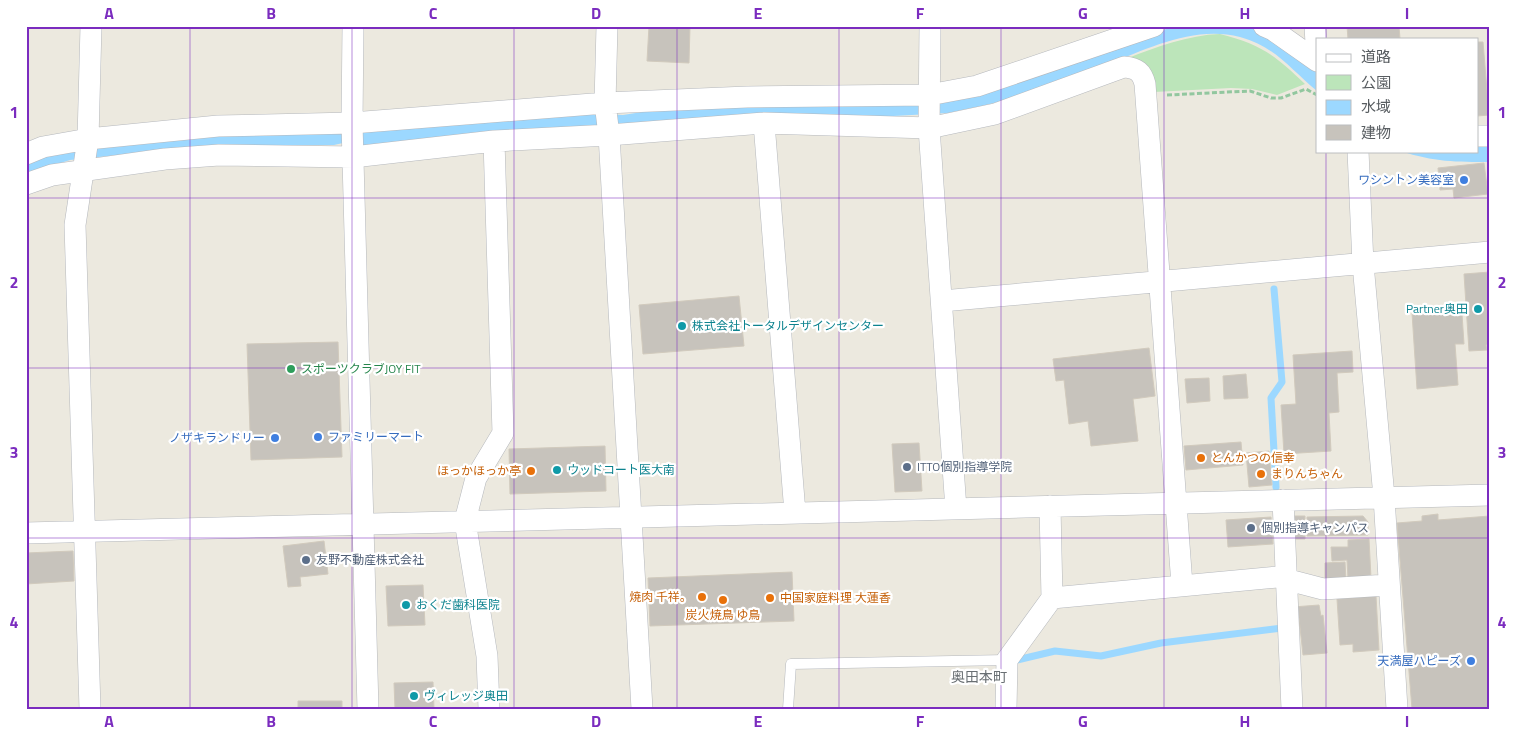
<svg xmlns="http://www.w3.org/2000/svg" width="1516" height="735" font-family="'Titillium Web','Noto Sans JP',sans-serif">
<rect width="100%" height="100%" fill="#ece9df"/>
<path fill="#bce5ba" d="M1220,34c40,10 55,21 85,50l-28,11 -25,-6 -21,-1 -77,4 -26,-34c29,-11 60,-23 92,-24z"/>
<path fill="#9cd8ff" d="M1177,26h71l11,3 58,44v18c-27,-22 -41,-44 -77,-54 -45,-12 -91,11 -132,27 -30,11 -60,22 -90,32 -23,8 -47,12 -70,17l-577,32 -28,1v-3l-9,2 -130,1 -134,14 -44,14v-14l33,-12 148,-14 391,-20 25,1 38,-6 244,-6z
M1477,147h13v15c-33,0 -57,0 -89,-11h76z"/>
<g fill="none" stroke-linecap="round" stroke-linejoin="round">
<path stroke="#9cd8ff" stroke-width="7" d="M1274,289l8,93 -11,16 5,89
M1017,660l38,-9 46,5 60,-13 121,-15"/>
</g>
<path fill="#c7c3bc" stroke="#d1cabd" d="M649,26h41l-1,37 -42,-2z
M1347,26h52l1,13h-52z
M1477,42h6l6,73 -12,1z
M1484,163l4,31 -34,4 -1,-9 -13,1 -2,-22z
M1490,272v72l-4,1 1,5 -18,1 -5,-77z
M739,296l5,50 -101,8 -4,-49z
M1447,310v5l15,-1 2,30h-9l3,41 -41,4 -5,-76z
M338,342l4,115 -91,3 -4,-116z
M1149,348l6,48 -22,3 5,42 -47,5 -3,-25 -19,3 -5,-44 -8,1 -3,-22z
M1352,351l1,21 -16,1 2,39 -10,1 2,38 -47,3 -3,-49 15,-1 -3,-49z
M1246,374l2,24 -24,1 -1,-23z
M1209,378l1,23 -23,2 -2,-24z
M1241,442l2,23 -57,5 -2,-24z
M919,443l3,48 -27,1 -3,-48z
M605,446l1,45 -96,3 -1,-45z
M1269,451l3,34 -23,2 -3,-34z
M1438,514v6l52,-4v193h-78l-15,-186 25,-2v-5z
M1290,516h15v23h-14z
M1363,516l5,6v13l-61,1v-19z
M1271,517l2,27 -45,3 -2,-27z
M1369,539l2,39 -23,1 -1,-19 -15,1 -1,-14h17v-7z
M324,541l4,33 -28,3 1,9 -13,1 -5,-41z
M73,551l1,30 -48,3v-31z
M1345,562l1,18 -21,1v-18z
M792,572l2,49 -144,5 -2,-48z
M423,585l2,40 -37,1 -2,-40z
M1376,596l3,54 -26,2v-8l-13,1 -3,-46z
M1319,605l2,11 2,-1 4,38 -24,2 -4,-37h-5l-1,-11z
M433,682l1,27h-39l-1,-26z
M298,701h44v8h-44z"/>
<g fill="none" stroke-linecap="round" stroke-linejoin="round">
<defs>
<path id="service" d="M788,709l3,-45 216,-4"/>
<path id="minor" d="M353,26l-1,97 16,586
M607,26l-2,77 4,32 33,574
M930,26l-1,102 27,381
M1264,26l9,4 44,31
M1315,26l2,35
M764,123l31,390
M1477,136h13
M1358,151l5,113 21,233 13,212
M26,154l17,-7 45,-8 130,-13 134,-3 253,-20 142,-6 182,-2 48,-9 177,-60
M26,184l26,-9 113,-16 54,-4 134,2 141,-16 115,-6 155,-12 165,5 66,-14 129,-47c13,1 18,5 21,17l37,501
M942,301l548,-49
M1283,500l9,209
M26,533l1464,-38
M1052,598l225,-21 46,12 65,-4
M90,709l-15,-484 13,-86 3,-113
M489,709l-2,-53 -22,-135 11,-43 27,-45 -9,-292
M1006,709l1,-49 45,-62 -2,-92"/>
</defs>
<use href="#service" stroke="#b5b8bd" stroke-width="11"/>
<use href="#minor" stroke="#b5b8bd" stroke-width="22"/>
<path stroke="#92c79f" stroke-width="3" stroke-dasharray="5 2.5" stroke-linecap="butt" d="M1167,95l83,-4 21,7h10l25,-9 11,6"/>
<use href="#service" stroke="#fff" stroke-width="10"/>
<use href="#minor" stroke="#fff" stroke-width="21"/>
</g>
<path fill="none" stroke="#7b2cbf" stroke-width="1" stroke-opacity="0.55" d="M190,26v683M352,26v683M514,26v683M677,26v683M839,26v683M1001,26v683M1164,26v683M1326,26v13M1326,151v558M26,198h1464M26,368h1464M26,538h1464"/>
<g fill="#3f7fe0" stroke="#fff" stroke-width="2">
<circle cx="1464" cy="180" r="5"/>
<circle cx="318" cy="437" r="5"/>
<circle cx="275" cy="438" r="5"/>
<circle cx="1471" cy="661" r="5"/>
</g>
<g fill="#0f9aa8" stroke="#fff" stroke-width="2">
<circle cx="1478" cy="309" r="5"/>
<circle cx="682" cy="326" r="5"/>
<circle cx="557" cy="470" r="5"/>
<circle cx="406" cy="605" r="5"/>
<circle cx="414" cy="696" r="5"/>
</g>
<circle fill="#2e9e5b" stroke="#fff" stroke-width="2" cx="291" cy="369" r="5"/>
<g fill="#e8710a" stroke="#fff" stroke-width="2">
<circle cx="1201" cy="458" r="5"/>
<circle cx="531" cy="471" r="5"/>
<circle cx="1261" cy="474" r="5"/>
<circle cx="702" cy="597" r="5"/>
<circle cx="770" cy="598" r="5"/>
<circle cx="723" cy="600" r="5"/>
</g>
<g fill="#5c6f8a" stroke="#fff" stroke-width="2">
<circle cx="907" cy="467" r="5"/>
<circle cx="1251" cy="528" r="5"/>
<circle cx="306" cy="560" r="5"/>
</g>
<g text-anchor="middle" stroke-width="4.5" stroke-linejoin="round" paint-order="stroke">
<g font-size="12" fill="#366cbe" stroke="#fff" text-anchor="end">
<text x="1454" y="184">ワシントン美容室</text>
<text x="328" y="441" text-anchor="start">ファミリーマート</text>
<text x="265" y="442">ノザキランドリー</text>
<text x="1461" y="665">天満屋ハピーズ</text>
</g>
<g font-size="12" fill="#0d838f" stroke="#fff" text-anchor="start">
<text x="1468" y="313" text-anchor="end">Partner奥田</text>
<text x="692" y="330">株式会社トータルデザインセンター</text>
<text x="567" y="474">ウッドコート医大南</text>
<text x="416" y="609">おくだ歯科医院</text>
<text x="424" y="700">ヴィレッジ奥田</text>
</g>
<g font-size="12" fill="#27864d" stroke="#fff" text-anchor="start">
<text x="301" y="373">スポーツクラブJOY FIT</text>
</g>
<g font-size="12" fill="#c56008" stroke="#fff" text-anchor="start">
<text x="1211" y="462">とんかつの信幸</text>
<text x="521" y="475" text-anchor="end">ほっかほっか亭</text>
<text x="1271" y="478">まりんちゃん</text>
<text x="692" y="601" text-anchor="end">焼肉 千祥。</text>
<text x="780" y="602">中国家庭料理 大蓮香</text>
<text x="723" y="619" text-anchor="middle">炭火焼鳥 ゆ鳥</text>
</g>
<g font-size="12" fill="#4e5e75" stroke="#fff" text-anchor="start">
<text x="917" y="471">ITTO個別指導学院</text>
<text x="1261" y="532">個別指導キャンパス</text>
<text x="316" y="564">友野不動産株式会社</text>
</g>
<g font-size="14" fill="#696f73" stroke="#fff">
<text x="979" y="682">奥田本町</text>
</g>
</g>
<rect width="1516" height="735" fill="none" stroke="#ffffff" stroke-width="55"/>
<rect x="1316" y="38" width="162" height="115" fill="#ffffff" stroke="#bcbec0"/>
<rect x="1326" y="54" width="25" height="8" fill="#ffffff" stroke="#bcbec0"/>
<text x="1361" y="62" font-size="15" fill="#585d61">道路</text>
<rect x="1326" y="75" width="25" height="15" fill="#bce5ba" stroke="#bcbec0"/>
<text x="1361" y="88" font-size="15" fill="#585d61">公園</text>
<rect x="1326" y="100" width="25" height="15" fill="#9cd8ff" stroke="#bcbec0"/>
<text x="1361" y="112" font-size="15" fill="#585d61">水域</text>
<rect x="1326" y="125" width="25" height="15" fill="#c7c3bc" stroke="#bcbec0"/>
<text x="1361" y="138" font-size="15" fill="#585d61">建物</text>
<rect x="28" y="28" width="1460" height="680" fill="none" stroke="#7b2cbf" stroke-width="2"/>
<g font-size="16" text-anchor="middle" font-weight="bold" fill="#7b2cbf">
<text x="109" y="19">A</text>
<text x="271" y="19">B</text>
<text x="433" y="19">C</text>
<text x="596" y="19">D</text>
<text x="758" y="19">E</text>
<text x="920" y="19">F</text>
<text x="1083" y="19">G</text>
<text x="1245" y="19">H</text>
<text x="1407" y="19">I</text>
<text x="14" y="118">1</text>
<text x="1502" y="118">1</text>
<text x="14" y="288">2</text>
<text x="1502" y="288">2</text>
<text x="14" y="458">3</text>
<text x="1502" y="458">3</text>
<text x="14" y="628">4</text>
<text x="1502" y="628">4</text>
<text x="109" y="727">A</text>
<text x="271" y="727">B</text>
<text x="433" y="727">C</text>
<text x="596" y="727">D</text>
<text x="758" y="727">E</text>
<text x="920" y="727">F</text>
<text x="1083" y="727">G</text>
<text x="1245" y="727">H</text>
<text x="1407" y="727">I</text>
</g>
</svg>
